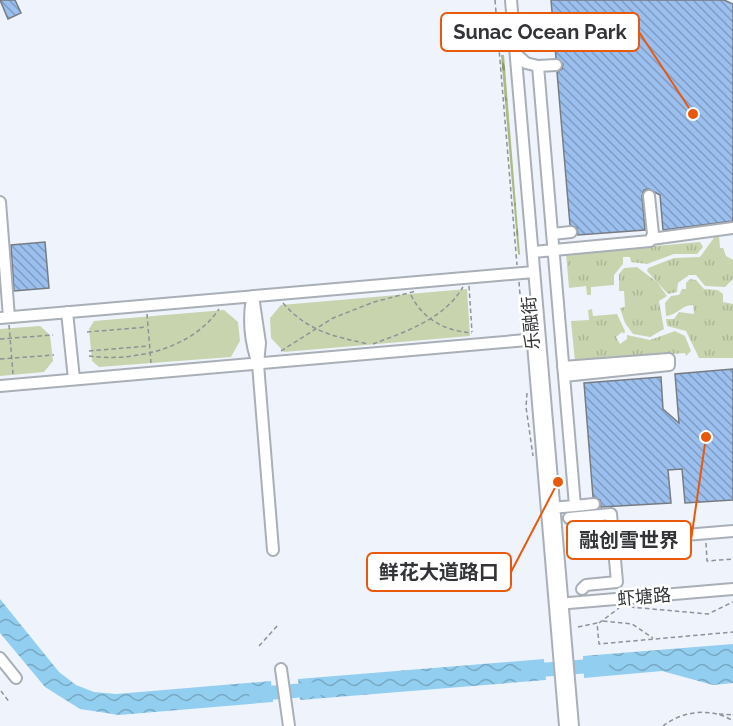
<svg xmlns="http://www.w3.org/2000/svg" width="733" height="726" font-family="Raleway,'Noto Sans SC',sans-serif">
<defs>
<pattern id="grass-tufts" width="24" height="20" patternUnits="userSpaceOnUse" patternTransform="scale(1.5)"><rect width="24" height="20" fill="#c8d4ae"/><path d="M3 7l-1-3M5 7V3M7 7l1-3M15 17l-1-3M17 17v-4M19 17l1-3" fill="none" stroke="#acb796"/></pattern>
<pattern id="forest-firs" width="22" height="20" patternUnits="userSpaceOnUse" patternTransform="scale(1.5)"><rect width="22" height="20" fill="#aabb84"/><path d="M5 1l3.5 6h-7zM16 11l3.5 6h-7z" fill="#8b996d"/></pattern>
<pattern id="water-waves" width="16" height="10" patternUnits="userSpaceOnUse" patternTransform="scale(1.5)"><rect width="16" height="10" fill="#92ceef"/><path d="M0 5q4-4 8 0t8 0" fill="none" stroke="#78a8c2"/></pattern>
<pattern id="building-back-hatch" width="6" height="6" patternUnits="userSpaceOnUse" patternTransform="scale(1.5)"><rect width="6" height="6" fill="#9bbfee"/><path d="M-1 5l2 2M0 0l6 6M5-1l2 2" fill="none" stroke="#7f9cc2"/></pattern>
</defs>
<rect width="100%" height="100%" fill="#eff4fc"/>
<path fill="url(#grass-tufts)" d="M716,235h3l1,13h3l3,8 7,4v19l-8,8 -20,-1 -9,-11h-7l-11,8 -1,9 -9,2 -21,-23 1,-3 26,-10 26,-1z
M700,242l3,5 -6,7h-23l-27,10 -16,-2 -1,-5h-7v7l-9,11v10l-23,2v8h-4l-1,-9 -17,2 -3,-34z
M637,267l20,15 10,14 -8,5 5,28 -14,8 -17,-3 -8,-11 -5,-15 5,-1 -1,-16h-5v-17l5,-6z
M690,279l6,1 8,9 14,1 5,4v8l10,2v54h-34l-13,-27 -19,-5 -1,-7h8l5,-7 15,2 -1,-9c-12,0 -15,10 -27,11l-1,-13 6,-7 8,-1 3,-6h4v-6z
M592,309l1,7 24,-2 8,17 -1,3 -2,-2 -6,5 4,7 7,-5v-4l23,5 25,-9 10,5 6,15 -5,5 -1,-3 -110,9 -4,-41 18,-1 -1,-10z"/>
<path fill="url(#forest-firs)" d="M501,55h3l16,200 -2,-1z"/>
<path fill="#c8d4ae" d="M467,289l3,47 -186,16 -13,-14 -1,-20 11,-13z
M224,310l14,12 2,19 -9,16 -132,10 -7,-6 -3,-32 5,-8z
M40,326l10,9 3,26 -9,11 -44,4v-47z"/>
<path fill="url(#water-waves)" d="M0,599l59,73 17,13 18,7 22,2 155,-13 2,21 -154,13 -39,-6 -35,-22 -45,-54z
M733,644v39l-20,2 -51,-14 -78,7 -1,-22z
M544,659l2,21 -246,20 -2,-21z"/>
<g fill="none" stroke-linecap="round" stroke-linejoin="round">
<path stroke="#92ceef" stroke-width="14" d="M528,671l74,-6
M256,694l62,-5"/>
</g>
<path fill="url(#building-back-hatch)" stroke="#777c83" stroke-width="1.5" d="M0,0h15l6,13 -13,6z
M551,0h173l9,4v217l-70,9 -3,-35 -11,-6 -5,1 -2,6 3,34 -67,5 -1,-7 -7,-3 -13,-153 5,-3 1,-5 -7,-6z
M45,242l4,46 -35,3 -3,-46z
M733,369v131l-48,3 -3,-34 -14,1 3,33 -70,4 -1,-7 -7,-3 -9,-114 77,-6 2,32 16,14 -4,-49z"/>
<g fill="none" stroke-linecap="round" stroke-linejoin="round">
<defs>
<path id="minor" d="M511,0l62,726
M516,54l10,9 12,3 37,440 -25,2
M538,66l18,-1
M0,202l9,115
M552,234l19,-2
M651,239l82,-11
M533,252l117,-11 3,-7 -4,-38
M253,296l7,47 -2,21 15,186
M252,299c-4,21 -2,39 4,59
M530,308l35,418
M67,312l7,67
M0,318l534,-46
M563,367l106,-8v6l-105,11
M0,386l538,-47
M575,506l19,-2
M569,518l42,-4 6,68 -31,3 -4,4
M614,541l119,-10
M557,604l176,-15
M0,658l16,20
M281,669l8,57"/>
</defs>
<use href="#minor" stroke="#a9afb6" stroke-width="14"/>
<path stroke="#8e9297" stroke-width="1.5" stroke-dasharray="4.5 3" stroke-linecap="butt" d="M495,0l22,265
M519,282l2,25
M469,286l3,46
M411,295c12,25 35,36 61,38
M283,303c24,28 52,34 86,41
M147,314l4,49
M9,325l4,49
M87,332l60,-5
M0,339l53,-4
M373,344c34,-13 71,-25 90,-57
M89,351l59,-5
M281,351l52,-33 41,-16 42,-11
M89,356c45,6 103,-7 130,-47
M0,359l54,-4
M527,393l-1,14 7,49
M706,543l1,18 26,-2
M630,607l78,7 25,-12
M603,621l29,3 21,14
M599,623l20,-15
M578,627l19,-4 2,21 134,-12
M259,646l20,-22
M1,691l9,12
M719,714l14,1
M663,726c19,-15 49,-19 70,-5"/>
<use href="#minor" stroke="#fff" stroke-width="10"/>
</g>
<g text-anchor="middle" stroke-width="5" stroke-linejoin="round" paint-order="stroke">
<g font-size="18" fill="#323437" stroke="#fff">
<text transform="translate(531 323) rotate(-95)" y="6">乐融街</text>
<text transform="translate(644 597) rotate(-5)" y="6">虾塘路</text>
</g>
</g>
<path fill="none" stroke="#e8590c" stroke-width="2" d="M693 114L639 32M706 437L691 540M558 482L511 572"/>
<g fill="#e8590c" stroke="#fff" stroke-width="2">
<circle cx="693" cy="114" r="6"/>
<circle cx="706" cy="437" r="6"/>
<circle cx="558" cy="482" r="6"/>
</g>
<g fill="#fff" stroke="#e8590c" stroke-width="2">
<rect x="441" y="13" width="198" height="38" rx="6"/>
<rect x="567" y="521" width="124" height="38" rx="6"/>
<rect x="367" y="553" width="144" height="38" rx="6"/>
</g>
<g font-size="20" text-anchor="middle" font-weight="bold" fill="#323437">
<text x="540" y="39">Sunac Ocean Park</text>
<text x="629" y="547">融创雪世界</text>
<text x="439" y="579">鲜花大道路口</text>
</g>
</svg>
